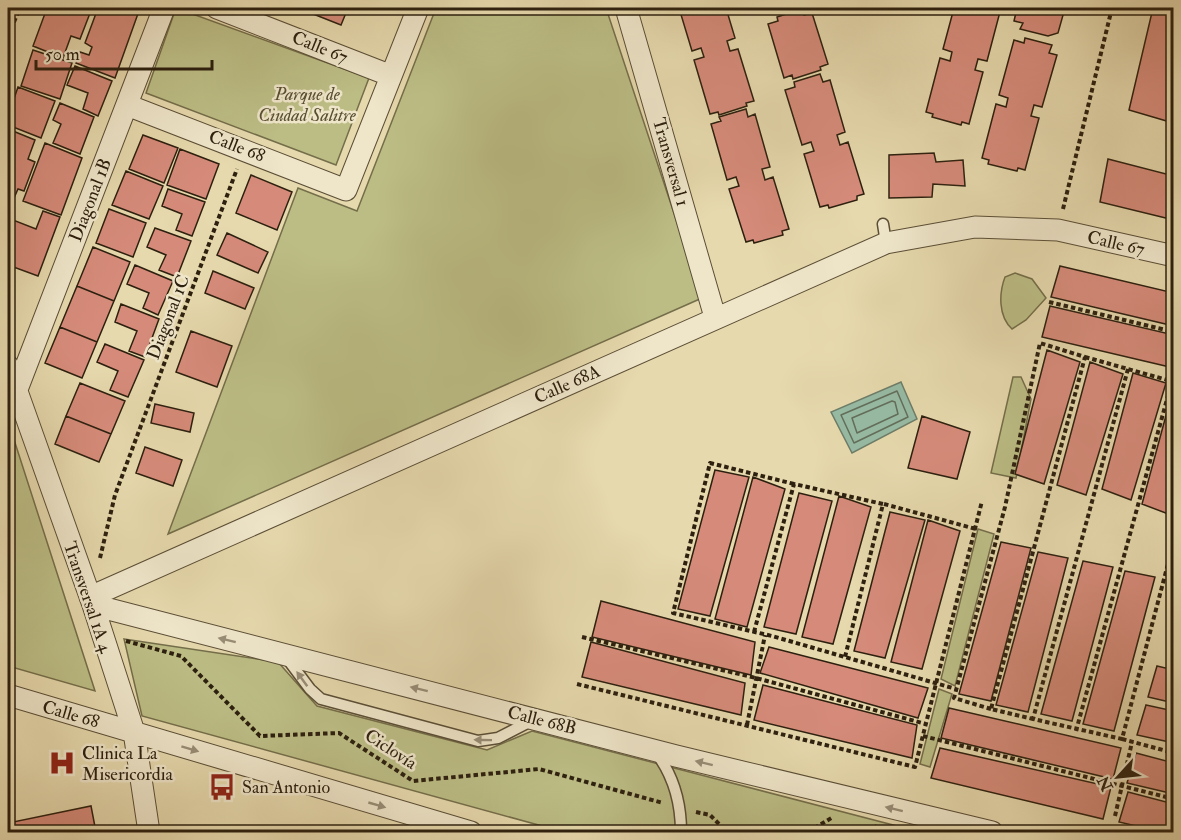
<svg xmlns="http://www.w3.org/2000/svg" width="1181" height="840" font-family="'IM FELL Double Pica',serif">
<rect width="100%" height="100%" fill="#e6d9ad"/>
<filter id="stains"><feTurbulence type="fractalNoise" baseFrequency=".00333" numOctaves="4"/><feColorMatrix values="0 0 0 0 .2 0 0 0 0 .09 0 0 0 0 .02 0 0 0 .5 -.17"/></filter>
<radialGradient id="worn" r=".72"><stop offset=".6" stop-color="#630" stop-opacity="0"/><stop offset="1" stop-color="#630" stop-opacity=".3"/></radialGradient>
<path fill="#bcbd85" stroke="#746e4a" stroke-width="1.5" d="M176,8l193,70 -33,87 -190,-72z
M436,8h170l96,290 -534,236 130,-346 59,23z
M1015,273l17,6 14,19 -20,22 -14,9c-14,-13 -13,-36 -7,-52z
M1013,377h8l10,22 -15,79 -25,-5z
M8,421l87,270 -87,-25z
M978,529l16,5 -39,152 -14,-7z
M124,639l154,23 39,44 170,44 45,-19 388,101h-356l-422,-116z
M939,689l13,5 -22,73 -10,-3z"/>
<path fill="#97bba5" stroke="#6d7d69" stroke-width="1.5" d="M901,382l16,37 -65,34 -21,-41z"/>
<g fill="none" stroke-linecap="round" stroke-linejoin="round">
<path stroke="#626e5a" stroke-width="1.5" d="M897,391l11,26 -54,26 -13,-28z
M892,401l3,1 3,12 -41,19 -5,-15z"/>
</g>
<path fill="#d68b7a" stroke="#2d200f" stroke-width="1.5" d="M47,8h45l-12,31 -9,-3 -8,22 -30,-12z
M98,8h42l-25,70 -39,-15 4,-11 9,3 3,-8 -7,-4z
M227,8h43l-6,14z
M298,8h50l-7,17z
M679,8h47l9,30 -8,3 3,10 8,-2 16,52 -8,2 1,3 -28,9 -1,-3 -8,2 -16,-54 10,-3 -3,-9 -9,3z
M954,8h47l-14,53 -9,-2 -3,11 8,2 -14,52 -7,-2 -1,3 -29,-8 1,-3 -7,-2 14,-54 10,3 2,-9 -9,-3z
M1017,8h48l-7,25 -10,3 -28,-7 3,-6 -9,-2z
M1153,8h21v97l-4,17 -41,-12z
M802,9l2,6 8,-2 16,51 -8,3 1,3 -28,9 -1,-4 -8,3 -16,-54 10,-3 -1,-4z
M1025,38l27,7 -3,8 8,2 -15,52 -8,-2 -3,11 8,2 -14,52 -7,-2 -1,3 -29,-7 1,-4 -7,-2 14,-54 10,3 2,-9 -9,-3 15,-55 10,3z
M33,50l39,13 -12,36 -39,-13z
M75,66l37,15 -14,35 -15,-7 5,-16 -21,-8z
M820,74l3,8 7,-2 15,52 -8,3 3,10 8,-3 16,52 -7,2v4l-28,8 -1,-3 -8,2 -16,-53 10,-3 -3,-9 -9,3 -17,-55 10,-3 -1,-5z
M18,87l37,14 -14,37 -33,-13v-9z
M60,103l34,14 -14,37 -27,-11 8,-19 -8,-4z
M746,109l2,8 7,-3 15,53 -8,2 3,11 8,-3 16,52 -7,2 1,4 -29,8 -1,-3 -7,2 -17,-53 10,-3 -3,-9 -9,3 -16,-56 10,-3 -2,-4z
M8,129l27,11 -7,19 7,3 -11,29 -6,-2 -4,9 -6,-3z
M143,135l35,13 -14,35 -35,-14z
M45,143l37,15 -21,57 -38,-14z
M180,149l39,15 -13,35 -39,-14z
M934,153l2,9 27,-2 2,26 -32,-2 -1,13 -43,1v-43z
M1108,159l66,17v44l-74,-18z
M126,171l37,15 -14,33 -37,-14z
M251,175l41,17 -15,38 -41,-17z
M168,189l37,13 -13,34 -16,-6 6,-16 -20,-8z
M109,209l37,14 -13,34 -37,-14z
M43,211l17,6 -22,59 -30,-11v-47l28,11z
M155,228l36,13 -14,36 -18,-7 7,-15 -19,-8z
M227,233l41,19 -10,21 -41,-18z
M93,247l37,15 -16,39 -37,-15z
M135,265l38,16 -15,34 -15,-7 6,-15 -22,-9z
M1060,266l114,27v33l-123,-29z
M213,271l41,17 -9,21 -40,-16z
M77,286l37,15 -17,41 -37,-15z
M121,304l38,15 -14,38 -16,-6 8,-20 -22,-9z
M1050,306l124,29v33l-132,-31z
M60,327l37,15 -15,36 -37,-15z
M191,331l41,15 -15,41 -41,-15z
M105,344l39,16 -16,37 -18,-7 8,-19 -21,-9z
M1047,350l33,12 -36,122 -29,-10z
M1090,362l33,12 -37,121 -29,-10z
M1133,373l33,10 -35,117 -29,-11z
M80,383l45,18 -14,33 -45,-18z
M1174,386v120l-3,9 -29,-11z
M155,404l39,9 -4,19 -39,-9z
M66,416l45,18 -12,28 -44,-18z
M922,416l48,16 -13,47 -49,-11z
M145,447l37,13 -9,26 -37,-13z
M715,470l34,7 -39,139 -32,-7z
M753,477l32,12 -38,138 -32,-8z
M799,493l33,8 -36,133 -32,-7z
M839,496l32,11 -38,137 -31,-7z
M890,512l35,8 -40,138 -31,-7z
M928,520l32,11 -38,138 -31,-7z
M1001,542l30,6 -40,153 -32,-7z
M1038,552l30,6 -40,154 -32,-7z
M1083,561l30,6 -41,154 -31,-7z
M1125,571l30,6 -41,154 -31,-7z
M601,601l154,41 -4,33 -159,-38z
M591,642l154,41 -4,32 -159,-38z
M769,647l159,41 -10,30 -158,-45z
M1157,666l17,4v33l-26,-6z
M763,685l154,40 -5,33 -158,-38z
M1146,705l28,6v32l-37,-8z
M949,708l172,40 -8,31 -172,-41z
M940,748l171,39 -8,32 -172,-41z
M1136,753l38,10v31l-47,-11z
M1128,792l46,12v28h-12l-43,-10z
M91,806l5,26h-88v-9z"/>
<g fill="none" stroke-linecap="round" stroke-linejoin="round">
<defs>
<path id="service" d="M883,224l3,19
M286,657l24,32 11,10 157,42 20,-3 35,-18
M657,754c17,23 24,50 24,78"/>
<path id="minor" d="M217,8l172,67
M626,8l89,309
M127,105l219,85 72,-182
M8,366l85,239 41,127 15,100
M16,392l148,-384
M90,597l796,-354 89,-16 83,3 116,26
M93,605l583,151 316,76
M8,695l463,137"/>
</defs>
<use href="#service" stroke="#5b4e36" stroke-width="13"/>
<use href="#minor" stroke="#5b4e36" stroke-width="23"/>
<path stroke="#2d200f" stroke-width="4" stroke-dasharray="4.5 3" stroke-linecap="butt" d="M8,36l12,-28
M1063,209l49,-201
M1049,302l125,30
M1085,357l86,24
M1128,369l-95,350 89,20 52,-198
M794,484l-84,-21 -37,150 99,23 184,53
M884,504l92,25
M100,558l15,-63 122,-326
M754,632l40,-148 89,20 -38,153
M582,637l174,41 170,46
M126,641l55,15 79,80 79,-3 74,48 126,-12 124,34
M577,684l338,83 67,-266
M991,709l-37,-11 51,-191 35,-164 45,14 -94,352 42,10
M747,725l18,-90
M1076,731l96,-350
M923,736l251,63
M1122,739l52,14
M696,812l14,3 17,17
M1115,816l17,-74
M808,832l25,-15
M867,832l10,-6"/>
<use href="#service" stroke="#efe6ca" stroke-width="10"/>
<use href="#minor" stroke="#efe6ca" stroke-width="21"/>
</g>
<defs><path id="oneway-solid" d="M-6-.8H1V-3.2L6.5 0L1 3.2V.8H-6Z" transform="scale(1.5)"/></defs>
<g fill="#988d76">
<use href="#oneway-solid" transform="translate(227 640) rotate(-166)"/>
<use href="#oneway-solid" transform="translate(302 679) rotate(-126)"/>
<use href="#oneway-solid" transform="translate(419 689) rotate(-166)"/>
<use href="#oneway-solid" transform="translate(483 740) rotate(-179)"/>
<use href="#oneway-solid" transform="translate(190 749) rotate(17)"/>
<use href="#oneway-solid" transform="translate(704 763) rotate(-166)"/>
<use href="#oneway-solid" transform="translate(377 805) rotate(16)"/>
<use href="#oneway-solid" transform="translate(894 809) rotate(-166)"/>
</g>
<defs>
<symbol id="hospital-bare" viewBox="-9 -9 18 18"><path d="M-5-5h3v3.5h4V-5h3V5h-3V1.5h-4V5h-3Z" fill="#8f2418" stroke="#efe6ca" stroke-width="2.5" paint-order="stroke"/></symbol>
<symbol id="bus-bare" viewBox="-9 -9 18 18"><path d="M-5-6H5V4H4V6H2V4H-2V6H-4V4H-5ZM-3.5-4V0h7V-4ZM-3.5 1.2v1.5H-2V1.2ZM2 1.2v1.5H3.5V1.2Z" fill="#8f2418" stroke="#efe6ca" stroke-width="2.5" paint-order="stroke"/></symbol>
</defs>
<g fill-rule="evenodd">
<use href="#hospital-bare" x="43" y="744" width="38" height="38"/>
<use href="#bus-bare" x="203" y="768" width="38" height="38"/>
</g>
<g text-anchor="middle" stroke-width="5" stroke-linejoin="round" paint-order="stroke">
<g font-size="18" fill="#2d200f" stroke="#efe6ca">
<text transform="translate(320 47) rotate(22)" y="6">Calle 67</text>
<text transform="translate(237 146) rotate(21)" y="6">Calle 68</text>
<text transform="translate(671 162) rotate(74)" y="6">Transversal 1</text>
<text transform="translate(90 200) rotate(-69)" y="6">Diagonal 1B</text>
<text transform="translate(1116 243) rotate(13)" y="6">Calle 67</text>
<text transform="translate(168 317) rotate(-69)" y="6">Diagonal 1C</text>
<text transform="translate(567 384) rotate(-24)" y="6">Calle 68A</text>
<text transform="translate(88 597) rotate(71)" y="6">Transversal 1A 4</text>
<text transform="translate(71 714) rotate(16)" y="6">Calle 68</text>
<text transform="translate(542 720) rotate(14)" y="6">Calle 68B</text>
<text transform="translate(391 749) rotate(33)" y="6">Ciclovía</text>
</g>
<g font-size="18" font-style="italic" fill="#584f32" stroke="#efe6ca">
<text x="307" y="100">Parque de<tspan x="307" dy="21">Ciudad Salitre</tspan></text>
</g>
<g font-size="18" fill="#2d200f" stroke="#efe6ca" text-anchor="start">
<text x="82" y="759">Clinica La<tspan x="82" dy="21">Misericordia</tspan></text>
<text x="242" y="793">San Antonio</text>
</g>
</g>
<rect width="1181" height="840" fill="none" stroke="#e6d9ad" stroke-width="30"/>
<rect x="9" y="9" width="1163" height="822" fill="none" stroke="#2d200f" stroke-width="3"/>
<rect x="15" y="15" width="1151" height="810" fill="none" stroke="#2d200f" stroke-width="1.5"/>
<g transform="translate(1118 777) rotate(243)" stroke="#efe6ca" stroke-width="4.5" paint-order="stroke">
<path d="M0-4.5L10 22L0 15L-10 22Z" fill="#2d200f"/>
<text y="-9" font-size="16" font-weight="bold" text-anchor="middle" fill="#2d200f">N</text>
</g>
<path d="M36 60v9h176v-9" fill="none" stroke="#2d200f" stroke-width="3"/>
<text x="45" y="60" font-size="18" fill="#2d200f" stroke="#efe6ca" stroke-width="4.5" paint-order="stroke">50 m</text>
<rect width="100%" height="100%" filter="url(#stains)"/>
<rect width="100%" height="100%" fill="url(#worn)"/>
</svg>
